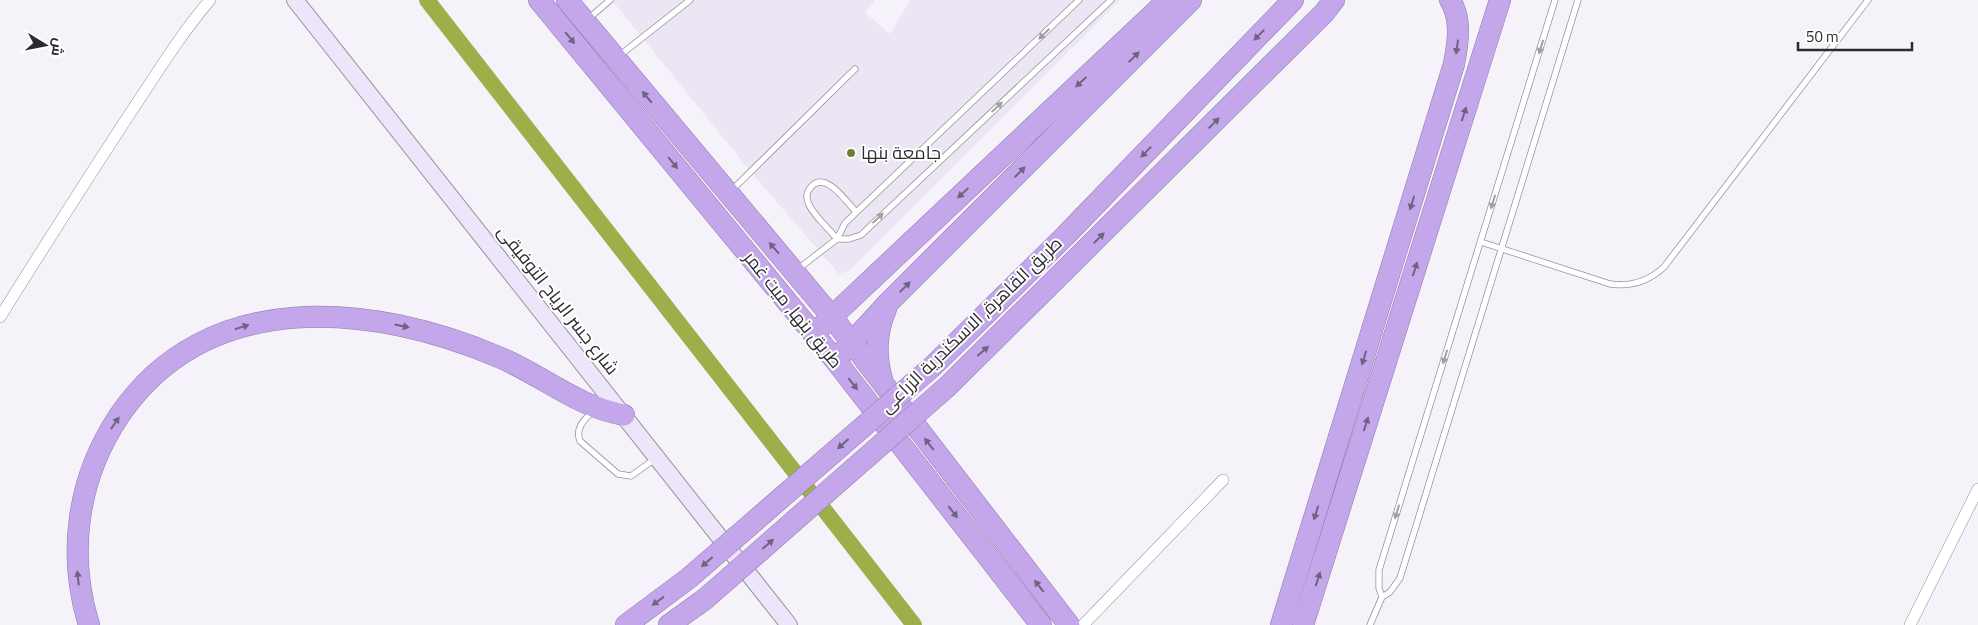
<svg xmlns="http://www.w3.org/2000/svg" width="1978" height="625" font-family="'Titillium Web',Cairo,sans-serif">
<rect width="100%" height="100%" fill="#f5f2fa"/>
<path fill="#ebe5f4" d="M612,0h263l-10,13 25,21 20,-34h210l-270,270 -11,4 -88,-102z"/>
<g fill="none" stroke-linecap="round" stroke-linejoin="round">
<path stroke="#9eaf49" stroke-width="16" d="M427,0l487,625"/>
<defs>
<path id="lane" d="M1555,0l-176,570v18l3,9 8,-5 10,-14 178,-578
M587,20l23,-20
M619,56l71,-56
M732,190l123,-121
M856,212c-9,-10 -31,-42 -45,-25 -4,4 -5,10 -3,15 3,11 21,27 29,37h12l12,-4 250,-235
M1481,242l129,42c21,3 38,-2 54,-17l204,-267
M798,269l39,-30 8,-16 234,-223
M593,411c-9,9 -18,17 -13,30l38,33 13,2 25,-18
M1370,625l12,-28"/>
<path id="street" d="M0,317c42,-67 84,-133 127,-199 27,-40 52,-82 83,-118
M1083,625l140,-145
M1910,625l68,-136"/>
<path id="secondary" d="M295,0l494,625"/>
<path id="highway" d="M539,0l296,360 206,265
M567,0l265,317 237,308
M822,326l346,-326
M842,353l46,-50 303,-303
M933,366l132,-130 228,-236
M882,379c-7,-24 -6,-47 4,-70
M948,386l376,-373 10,-13
M89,625c-22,-71 -12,-146 30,-209 88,-130 254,-113 382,-58 42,18 77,49 123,57
M626,625l63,-47
M669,625l36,-26
M1281,625l173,-561c4,-21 8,-45 -4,-64
M1303,625l197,-625"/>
</defs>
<use href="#lane" stroke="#959299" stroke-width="7"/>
<use href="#street" stroke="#959299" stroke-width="12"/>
<use href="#secondary" stroke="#959299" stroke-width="18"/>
<use href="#highway" stroke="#8e7ca8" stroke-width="22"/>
<use href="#lane" stroke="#fff" stroke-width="5.5"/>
<use href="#street" stroke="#fff" stroke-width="11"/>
<use href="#secondary" stroke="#ede5f9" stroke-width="16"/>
<use href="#highway" stroke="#c3a7ea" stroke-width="21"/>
<defs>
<path id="highway-bridge" d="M689,578l244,-212
M705,599l243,-213"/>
</defs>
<use href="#highway-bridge" stroke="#8e7ca8" stroke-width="22" stroke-linecap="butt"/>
<use href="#highway-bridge" stroke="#c3a7ea" stroke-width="21"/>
</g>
<defs><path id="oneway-solid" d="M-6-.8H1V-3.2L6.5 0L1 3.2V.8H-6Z" transform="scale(1.25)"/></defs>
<g fill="#a0a0a0">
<use href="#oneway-solid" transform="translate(1044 34) rotate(136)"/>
<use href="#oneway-solid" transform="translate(1541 47) rotate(107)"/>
<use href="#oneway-solid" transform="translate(997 107) rotate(-43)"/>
<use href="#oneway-solid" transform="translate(1493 202) rotate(107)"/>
<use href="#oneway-solid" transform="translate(878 218) rotate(-43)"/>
<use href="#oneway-solid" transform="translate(1445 357) rotate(107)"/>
<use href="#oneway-solid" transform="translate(1397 512) rotate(107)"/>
</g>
<g fill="#706382">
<use href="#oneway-solid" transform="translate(1259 35) rotate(134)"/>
<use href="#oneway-solid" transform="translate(570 38) rotate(51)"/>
<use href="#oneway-solid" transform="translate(1457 47) rotate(98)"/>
<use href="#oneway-solid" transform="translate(1134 57) rotate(-45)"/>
<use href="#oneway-solid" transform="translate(1081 82) rotate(137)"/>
<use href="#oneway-solid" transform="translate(647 97) rotate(-130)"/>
<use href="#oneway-solid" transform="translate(1464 114) rotate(-72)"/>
<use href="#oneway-solid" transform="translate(1214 123) rotate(-45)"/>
<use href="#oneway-solid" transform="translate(1146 152) rotate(134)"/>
<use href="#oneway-solid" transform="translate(673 163) rotate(51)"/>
<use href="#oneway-solid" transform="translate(1020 172) rotate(-45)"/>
<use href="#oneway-solid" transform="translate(963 193) rotate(137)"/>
<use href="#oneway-solid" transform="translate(1412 203) rotate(107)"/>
<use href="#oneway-solid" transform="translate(1099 238) rotate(-45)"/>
<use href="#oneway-solid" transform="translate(774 248) rotate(-131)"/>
<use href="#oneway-solid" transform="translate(1415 269) rotate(-72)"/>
<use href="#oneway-solid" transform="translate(905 287) rotate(-45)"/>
<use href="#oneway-solid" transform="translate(402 326) rotate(12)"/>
<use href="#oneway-solid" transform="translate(242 327) rotate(-18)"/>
<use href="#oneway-solid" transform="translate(983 351) rotate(-41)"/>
<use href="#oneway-solid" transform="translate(1364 358) rotate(107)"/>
<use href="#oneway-solid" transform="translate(853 384) rotate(52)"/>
<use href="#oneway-solid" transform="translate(115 423) rotate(-56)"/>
<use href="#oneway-solid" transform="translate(1366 424) rotate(-72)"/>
<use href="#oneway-solid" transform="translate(843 444) rotate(139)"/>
<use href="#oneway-solid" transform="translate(929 444) rotate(-128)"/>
<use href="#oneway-solid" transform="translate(953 512) rotate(52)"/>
<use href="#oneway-solid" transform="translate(1316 513) rotate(107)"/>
<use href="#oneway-solid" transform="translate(768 544) rotate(-41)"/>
<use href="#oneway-solid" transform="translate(707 562) rotate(139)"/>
<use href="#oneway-solid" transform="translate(78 578) rotate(-96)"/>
<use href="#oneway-solid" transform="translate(1318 579) rotate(-72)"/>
<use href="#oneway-solid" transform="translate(1039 586) rotate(-128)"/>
<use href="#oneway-solid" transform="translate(658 601) rotate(144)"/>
</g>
<circle fill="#727f2c" stroke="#fff" stroke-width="2" cx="851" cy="153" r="5"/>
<g text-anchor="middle" stroke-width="4" stroke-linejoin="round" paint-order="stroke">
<g font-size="18" fill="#2c2b2d" stroke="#fff" text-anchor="start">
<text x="861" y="159">جامعة بنها</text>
</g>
<g font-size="18" fill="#2c2b2d" stroke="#fff">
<text transform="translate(558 300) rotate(52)" y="6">شارع جسر الرياح التوفيقى</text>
<text transform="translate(793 310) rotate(51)" y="6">طريق بنها, ميت غمر</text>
<text transform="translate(971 325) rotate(-44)" y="6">طريق القاهرة, الاسكندرية الزراعى</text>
</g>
</g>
<g transform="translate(45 45) rotate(100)" stroke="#ffffff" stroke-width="4" paint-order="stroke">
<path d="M0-4L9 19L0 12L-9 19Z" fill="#2c2b2d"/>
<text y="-8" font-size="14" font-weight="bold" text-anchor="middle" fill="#2c2b2d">ش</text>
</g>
<path d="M1798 42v8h114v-8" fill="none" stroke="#2c2b2d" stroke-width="2.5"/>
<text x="1806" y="42" font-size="15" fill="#2c2b2d" stroke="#ffffff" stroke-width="4" paint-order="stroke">50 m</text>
</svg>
